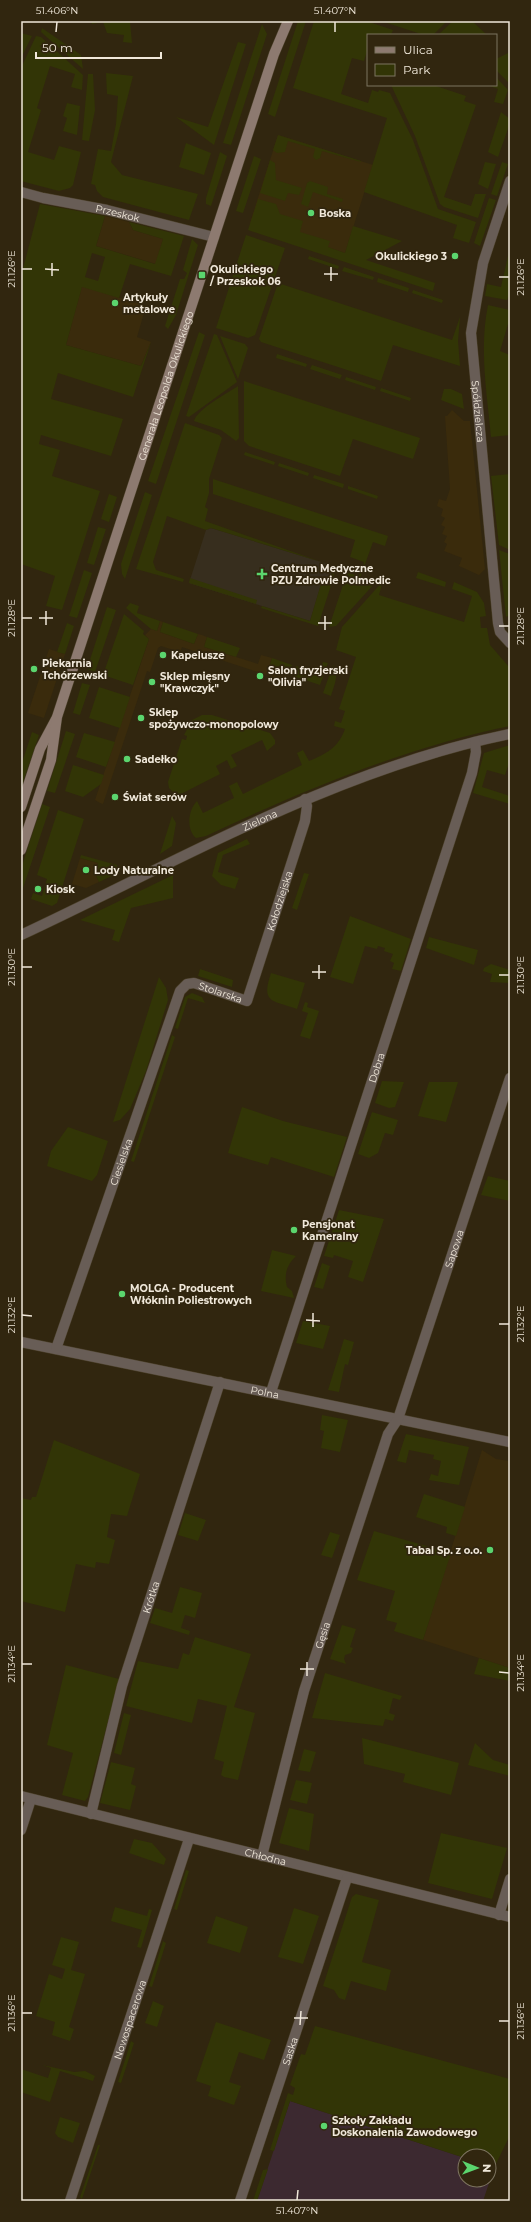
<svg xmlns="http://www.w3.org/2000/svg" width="531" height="2222" font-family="Montserrat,sans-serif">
<rect width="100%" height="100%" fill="#31260f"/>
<path fill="#3a2b0c" d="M278,135l95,30 -28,88 -95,-30z
M105,216l24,6 4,8 30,9 -7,25 -60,-18z
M82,286l64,20 -9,31 14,5 -10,24 -75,-21z
M452,410l12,11h6l15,148 -6,6 -20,-9 3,-8 -18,-7 3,-7 -3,-2 3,-6 -5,-2 3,-7 -4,-2 4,-7 -4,-2 2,-7 -6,-3 2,-7 7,2 4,-12 -5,-73h2z
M160,621l3,1 -3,10 34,12 4,-10 4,1 5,2 -3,10 54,17 3,-9 11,3 -3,10 19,6 -3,7 -103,-34 -2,5 -19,-6 -3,2 -8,24 -3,-1 -44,133 -3,-1 -5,-3 54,-161 -4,-4 6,-6 6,2z
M49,649l16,5 -21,64 -16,-5z
M80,858l18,5 -3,10 4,9 -13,6 -14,-4z
M482,1450l14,9 14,2v207l-87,-28z"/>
<path fill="#3c2930" d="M290,2101l175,57v22h24v-14l5,2 -11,33h-226z"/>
<path fill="#372e1e" d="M211,528l117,36 5,7 -3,8 -7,-1 -13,43 -121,-38 17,-53z"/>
<path fill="#323506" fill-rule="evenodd" d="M91,21h39l2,22 -9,-1 1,-7 -17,-2 -4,-11 -11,2z
M298,21h8l-31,96 -7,-3z
M314,21h52l27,9 -2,5h-23v13l-4,13 -12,-3 -11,36 27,9 4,-13 6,2 1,-2 11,3 23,47 25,69 38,13 -7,21 -16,-5 4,-13 -93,-33 23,-74 -94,-30z
M381,21h66l-14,14h-9z
M453,21h19l15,14h-49z
M262,24l5,10 -36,111 -8,-2z
M42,28l39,27 2,14 -42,-37z
M21,33l11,3 -11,22z
M36,36l5,1 42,38 -1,15 -11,-3 4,-13 -25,-8 -13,42 4,2 -13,42 26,8 5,-14 22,6 -8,33 -3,3 -11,3 -38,-10v-113z
M238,42l8,2 -32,101 -38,-28 32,10z
M510,52v32l-14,-14v-11z
M106,73l27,3 -22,86 11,13 76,19 -9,26 -86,-23 -6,-6 -2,-6 -4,-1 7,-35 13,2 5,-27 2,-28 -11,-2z
M88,74h5l2,36 -6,31 -7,-1z
M496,77l12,13 -5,14 -9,-2 4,-13 -11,-4h9z
M391,85h42l33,11 -2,5 12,4 -32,92 27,9 4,-12h11l-8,24 -34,-11 -4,-3 -25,-68z
M67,103l13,3 -3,29 -14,-4 4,-13 -4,-2z
M501,112l9,7v4l-12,34 -10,-5z
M278,135l83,26v1l-39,-11 -2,7 -4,2 -3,-3 2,-8 -27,-8 -3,11 -8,1 -4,-3z
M186,143l25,10 -7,22 -25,-8z
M220,152l7,4 -16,50 -5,-2v-6z
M254,156l7,3 -18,54 -7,-2z
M270,160l5,3 1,17 26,8 -3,7 -11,-2 -3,8 -25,-8z
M485,162l11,2 -8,25 -10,-5z
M502,162l6,2 -11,32 -6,-2z
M310,181l18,6 -1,7 16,5 -1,3 -29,-10 -5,15 -7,-3 6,-21z
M489,198l7,2 -16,46 -6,-3z
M258,199l18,5 4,10 23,7 -3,11 30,9 -2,6 17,6 8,-27 49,15 -36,19 69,23 -2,8 -185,-61z
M40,204l65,12 -9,30 59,18 8,-25 -30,-9 -4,-8 55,14 -13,40 -41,-12 -11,34 -37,-11 -16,58 75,21 10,-24 -18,55 -75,-24 -7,26 72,20 -12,37 -70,-21 -2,9 21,6 -8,26 48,15 -38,119 -16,-4 9,-30 -34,-12v-288zM92,253l13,4 -7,24 -13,-4z
M246,235l39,13 -30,87 -7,3 -32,-10z
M192,239l6,6 -22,70 -8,14 -3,-3 15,-47h4l3,-6 -4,-3z
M510,247v46l-3,7 -22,-4 2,-12 14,3z
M309,256l30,10 -1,3 -30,-10z
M344,267l30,10 -1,3 -31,-9z
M378,278l31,10 -1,4 -31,-10z
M278,283l174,57 8,-23 -2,24 2,25 -67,-21 -12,36 -120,-39 -2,-3z
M413,290l30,10 -1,3 -30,-10z
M488,305l22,5v15l-2,-1 -8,27 10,4v80l-19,2c-4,-44 -12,-88 -3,-132z
M199,332l6,3 -49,149 -8,-3z
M214,334l3,1 20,47 -48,35 -3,-1z
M220,336l25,8 3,4 -10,31z
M277,354l30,10 -1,3 -30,-9z
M312,365l30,10 -2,4 -30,-10z
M346,377l30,10 -1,3 -30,-10z
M244,381l176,57 -7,21 -60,-20 -13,37 -91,-30 -5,-5z
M238,386l1,52 -3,3 -15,-11 -27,-9c3,-12 34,-28 44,-35z
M381,388l30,10 -1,3 -30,-10z
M444,389h7l11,5 2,15 -23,-9z
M185,423l34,12 3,3 -13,41v14l-4,14 3,2 -3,12 128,45 1,10 -16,50 -57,-18 1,-2 48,15 13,-44 7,2 2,-8 -4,-7 -117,-36 -5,2 -39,-14 -14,46 3,8 28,9 -1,3 -47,-13z
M245,452l30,10 -1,3 -30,-10z
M279,463l30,10 -1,3 -30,-10z
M510,474v76l-11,-5 -8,-69z
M314,475l30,9 -1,4 -30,-10z
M213,479l175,57 -3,10 -12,-4 -13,36 15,5 -39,43 -7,1 14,-42 2,-13 14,4 5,-14 -14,-5 5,-17 -142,-46z
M348,486l30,10 -1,3 -29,-10z
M145,492l7,3 -27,84 -3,-5 -1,-10z
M109,494l8,3 -8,25 -8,-3z
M98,527l8,2 -12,36 -7,-2z
M499,550l11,4v61l-4,2z
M84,570l8,3 -15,45 -8,-2z
M418,572l28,10 -1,5 -29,-9z
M190,578l67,22 -1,4 -67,-21z
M383,581l-4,14 85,27 8,-26 -20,-7 2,-7 23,10 7,11 2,13 -6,1 1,11h6l3,17 20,23v58c-103,21 -209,65 -304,110l-10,2c-10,-8 -8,-28 1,-37l6,12 31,-15 -5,-12 8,-4 6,12 59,-29 -5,-12 6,-3 6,11c17,-7 29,-13 36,-32l-11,-3 1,-5 6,2 4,-12 -6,-2 17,-52 -20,-7 6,-23z
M130,603l9,3 -2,7 23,8 -3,10 -6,-2 -25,-21z
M107,607l9,3 -21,62 -8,-3z
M124,614l20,17 -1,3 6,5 -16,46 -30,-10z
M163,622l35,12 -4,10 -34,-12z
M67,623l7,3 -9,28 -8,-2z
M207,637l33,11 -4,9 -32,-10z
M272,658l20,7 -3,10 -20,-7z
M323,662l5,1 -8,22 -27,-9 3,-10 23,8z
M333,665c7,8 1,21 -2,31l-8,-3z
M82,683l8,2 -10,30 -7,-2z
M99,687l31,10 -10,31 -31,-10z
M202,715h10l58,18 5,7v4l-8,7 -5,-11 -31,15 6,11 -6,3 -4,-9 -11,6 4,8 -39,20h-6l-6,-6 -1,-6 14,-43 4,1 1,-4 -3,-1 8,-15z
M66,731l9,3 -20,59 -8,-2z
M32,732l7,3 -18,53v-22z
M84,733l31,9 -9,25 -30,-10z
M510,745v15l-5,15 -18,-5 -5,17 28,9v8l-37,-11 11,-40z
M73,765l31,10 -3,9 -18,13 -18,-6z
M42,804l8,3 -29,87v-25z
M58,810l26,9 -27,84 -5,3 -21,-7 2,-6 9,3 5,-17 -10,-4z
M172,816l4,7 -4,23 -12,8z
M247,839l3,5 -27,11 -5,17 21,6 -4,11 -14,-4 -9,-9 6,-23z
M81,855l36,10v6l-3,4 -15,7 -4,-9 3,-10 -18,-5z
M304,873l5,1 -12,36 -5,-2z
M173,875v23l-42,10 -12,34 -7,-2 3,-10 -35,-10z
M350,916l61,23 -10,32 -9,-2 2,-6 -4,-2 3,-7 -9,-3 1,-3 -7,-2 -1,3 -12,-3 -12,38 -23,-7z
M429,937l49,13 -4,15 -48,-17z
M491,964l19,6v13l-20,-1 2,-8 -9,-3 1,-3z
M200,969l33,11 -1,7 -34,-11z
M271,973l34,10 -8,26c-26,-9 -36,-6 -26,-36z
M159,977l7,11 2,12 -22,71 -16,38 -10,11 -7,2z
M192,993l10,4 3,6 -17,-5 -10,31 -3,-1 10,-31z
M305,1002l3,1 -1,4 12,4 -9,28 -10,-3 8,-23 -6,-2z
M172,1035l3,2 -41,125 -3,-1z
M382,1081l22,1 -9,25 -6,1 -14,-5z
M429,1082h29l-12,40 -28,-6z
M242,1107l41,14 64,16 -13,40 -63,-20 -3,8 -40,-12z
M372,1112l26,8 -5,15 -8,-2 -7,20 -9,5 -11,-4z
M68,1127l40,14 -11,34 -5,6 -45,-15 4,-15z
M488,1176l22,5v20l-29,-6z
M339,1210l45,9 -21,63 -15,-5 5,-16 -19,-6 -1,3 -9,-2z
M272,1250l24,6c-10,10 -12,18 -9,31l5,4 2,7 -33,-7z
M322,1263l8,3 -7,23 -9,-2z
M303,1321l27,5 -7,23 -27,-6z
M344,1339l10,3 -6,23 -3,-1 -6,28 -11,-2z
M322,1415l26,5 -8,32 -19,-4 3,-17 -4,-1z
M406,1434l63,13 -10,38 -30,-5 2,-6 7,2 3,-15 -8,-2 1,-4 -25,-5 -3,13 -9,-2z
M54,1440l86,34 -13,42 -16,-2 -4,23 8,3 -6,24 -13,-2 -1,6 -19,-4 -11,48 -44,-11v-103l10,2 1,-3h4z
M424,1494l41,13 -9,29 -10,-3 1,-6 -31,-10z
M185,1513l21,7 -8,21 -20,-6z
M374,1531l77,22 -28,87 -29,-9 3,-8 -11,-3 9,-29 -38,-11z
M330,1532l10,3 -8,23 -11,-3z
M180,1587l22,6 -7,25 -10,-3 -4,13 9,3 -1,4 -39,-12 5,-15 17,5z
M342,1625l14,4 -6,18 3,1 -2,5 -6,2 -1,4 2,5 -16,-5z
M195,1637l56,17 -17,53 21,6 -17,67 -14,-3 -3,-2 3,-13 -10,-3 13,-53 -29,-7 -6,24 -66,-17 12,-45 40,8 5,-16 6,2z
M479,1658l31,10v13l-36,-7z
M66,1665l53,14 -31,118 -3,4 -23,-6 11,-42 -26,-8z
M325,1673l77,23 -2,4 -7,-2 -4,15 6,2 -2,6 -8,-2 -2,7 -71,-8z
M124,1713l7,2 -10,40 -7,-2z
M362,1738l97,25 -8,32 -48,-13 2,-8 -41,-10z
M475,1743l18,17 17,5v11l-42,-11z
M304,1749l12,3 -6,20 -12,-2z
M111,1762l24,6 -4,16 5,2 -6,24 -30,-7z
M296,1780l16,3 -5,21 -17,-4z
M289,1808l25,6 -5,37 -30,-8z
M441,1833l66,15 -15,51 -64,-16z
M134,1839l18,4 14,16 -2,6 -35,-12z
M186,1870l3,1 -12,39 -3,-1z
M356,1894l23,6 -17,62 29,8 -5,21 -35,-10 -6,19 -6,-2 -5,-8 -11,-4 29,-89z
M115,1907l32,9 2,-7 3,1 -11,38 -4,-1 5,-17 -31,-9z
M294,1908l25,8 -16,48 -25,-7z
M216,1916l32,11 -8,26 -33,-10z
M61,1937l18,5 -8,28 14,4 -16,53 5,2 -4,12 -18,-6 3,-13 -19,-6 13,-42 13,5 3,-10 -13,-4z
M163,1941l3,2 -14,44 -3,-1z
M153,2001l11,5 -7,21 -12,-4z
M216,2022l55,18 -7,20 -25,-8 -10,30 12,4 -7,19 -26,-9 3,-10 -15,-5z
M315,2026l195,53v56l-16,33 -5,-2v-10h-24v2l-175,-57 -16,50 -4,-1 18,-57 5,2 2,-7 -5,-3 11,-31 4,1z
M131,2041l3,2 -13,40 -3,-1z
M42,2065l32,7 11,-1 10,5 -2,5 -33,-10 -10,31 -29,-10v-23l27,9 3,-10z
M60,2117l20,6 -7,20 -15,-6 -3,-4z
M98,2145h2l-18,54 -2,-2z
M268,2169l-11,32h-4l10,-31z"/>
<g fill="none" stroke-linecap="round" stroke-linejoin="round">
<defs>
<g id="minor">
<path id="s1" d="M510,181l-27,82 -12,70 27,290 2,9 10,11"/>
<path id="s2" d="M21,192l22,6 64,12 107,27"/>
<path id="s3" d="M21,935c158,-74 316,-166 489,-201"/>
<path id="s4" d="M21,1342l489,100"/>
<path id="s5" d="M56,1349l124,-358 7,-7 7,-1 53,18 58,-180 2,-15 -2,-7"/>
<path id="s6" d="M271,1392l201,-619 4,-21 -1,-10"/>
<path id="s7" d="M21,1796l489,121"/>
<path id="s8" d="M91,1814l31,-128 98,-304"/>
<path d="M21,1830l10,-31"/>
<path id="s9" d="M262,1856l42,-165 84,-257 10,-15 112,-341"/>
<path d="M499,1915l11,-36"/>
<path id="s10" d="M70,2201l119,-362"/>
<path id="s11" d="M240,2201l107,-323"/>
</g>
<g id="secondary">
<path d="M21,807l19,-58 16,-30"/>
<path id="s12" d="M21,850l30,-90 6,-43 217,-663 14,-33"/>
</g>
</defs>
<use href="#minor" stroke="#4c412b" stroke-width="11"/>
<use href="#secondary" stroke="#4c412b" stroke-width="11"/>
<use href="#minor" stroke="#685d56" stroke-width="10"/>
<use href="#secondary" stroke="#8d7a70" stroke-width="10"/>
</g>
<path fill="none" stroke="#f0e8da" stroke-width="1.5" d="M56,32l1,-10M335,32v-10M22,269h10M45,269l14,1M324,274h14M52,276v-13M499,277h10M331,281v-14M22,618h10M39,618h14M318,623h14M46,625v-14M499,626h10M325,630v-14M22,967h10M312,972h14M499,975h10M319,979v-14M22,1315l10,1M306,1320l14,1M499,1324h10M313,1327v-14M22,1664h10M300,1669h14M499,1672l10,1M307,1676v-14M22,2013h10M294,2018h14M499,2021h10M300,2025l1,-14M297,2200l1,-10"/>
<g fill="#5bd56e" stroke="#31260f" stroke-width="1.5">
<circle cx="311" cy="213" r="4"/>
<circle cx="455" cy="256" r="4"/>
<rect x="198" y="271" width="8" height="8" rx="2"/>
<circle cx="115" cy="303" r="4"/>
<path d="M260 568h4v4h4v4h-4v4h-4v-4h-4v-4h4z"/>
<circle cx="163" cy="655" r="4"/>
<circle cx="34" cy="669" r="4"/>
<circle cx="260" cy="676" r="4"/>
<circle cx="152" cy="682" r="4"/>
<circle cx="141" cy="718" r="4"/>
<circle cx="127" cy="759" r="4"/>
<circle cx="115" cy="797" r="4"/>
<circle cx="86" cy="870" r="4"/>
<circle cx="38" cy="889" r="4"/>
<circle cx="294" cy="1230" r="4"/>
<circle cx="122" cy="1294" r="4"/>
<circle cx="490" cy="1550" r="4"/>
<circle cx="324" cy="2126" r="4"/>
</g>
<g text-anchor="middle" stroke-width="3.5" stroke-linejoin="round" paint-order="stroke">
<g font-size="10" fill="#f0e8da" stroke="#31260f">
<text dy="4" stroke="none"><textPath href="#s2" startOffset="99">Przeskok</textPath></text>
<text dy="4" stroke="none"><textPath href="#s12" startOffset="487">Generała Leopolda Okulickiego</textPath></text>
<text dy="4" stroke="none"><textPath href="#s1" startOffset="236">Spółdzielcza</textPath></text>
<text dy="4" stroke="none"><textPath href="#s3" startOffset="265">Zielona</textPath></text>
<text dy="4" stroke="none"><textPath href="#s5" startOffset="557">Kołodziejska</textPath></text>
<text dy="4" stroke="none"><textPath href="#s5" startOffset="424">Stolarska</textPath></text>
<text dy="4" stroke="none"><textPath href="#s6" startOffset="341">Dobra</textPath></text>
<text dy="4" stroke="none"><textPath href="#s5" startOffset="198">Ciesielska</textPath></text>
<text dy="4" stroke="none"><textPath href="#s9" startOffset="638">Sapowa</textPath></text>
<text dy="4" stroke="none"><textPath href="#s4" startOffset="249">Polna</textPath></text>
<text dy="4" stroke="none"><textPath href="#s8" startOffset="225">Krótka</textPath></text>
<text dy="4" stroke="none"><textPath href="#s9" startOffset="229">Gęsia</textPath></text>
<text dy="4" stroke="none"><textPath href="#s7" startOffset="252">Chłodna</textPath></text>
<text dy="4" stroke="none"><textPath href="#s10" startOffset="191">Nowospacerowa</textPath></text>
<text dy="4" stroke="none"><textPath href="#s11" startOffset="158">Saska</textPath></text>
</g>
<g font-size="10" font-weight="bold" fill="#f0e8da" stroke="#31260f" text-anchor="start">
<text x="319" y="217">Boska</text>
<text x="447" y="260" text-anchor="end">Okulickiego 3</text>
<text x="210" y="273">Okulickiego<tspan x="210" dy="12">/ Przeskok 06</tspan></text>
<text x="123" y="301">Artykuły<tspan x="123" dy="12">metalowe</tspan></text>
<text x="271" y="572">Centrum Medyczne<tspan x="271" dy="12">PZU Zdrowie Polmedic</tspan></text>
<text x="171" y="659">Kapelusze</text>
<text x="42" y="667">Piekarnia<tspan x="42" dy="12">Tchórzewski</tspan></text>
<text x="268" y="674">Salon fryzjerski<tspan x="268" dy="12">"Olivia"</tspan></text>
<text x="160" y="680">Sklep mięsny<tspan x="160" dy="12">"Krawczyk"</tspan></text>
<text x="149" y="716">Sklep<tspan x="149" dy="12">spożywczo-monopolowy</tspan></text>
<text x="135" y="763">Sadełko</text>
<text x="123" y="801">Świat serów</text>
<text x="94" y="874">Lody Naturalne</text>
<text x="46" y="893">Kiosk</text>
<text x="302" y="1228">Pensjonat<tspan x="302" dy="12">Kameralny</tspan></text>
<text x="130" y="1292">MOLGA - Producent<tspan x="130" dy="12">Włóknin Poliestrowych</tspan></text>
<text x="482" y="1554" text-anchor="end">Tabal Sp. z o.o.</text>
<text x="332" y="2124">Szkoły Zakładu<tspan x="332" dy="12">Doskonalenia Zawodowego</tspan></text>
</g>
</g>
<rect width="531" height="2222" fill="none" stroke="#31260f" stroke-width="44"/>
<rect x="367" y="34" width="130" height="52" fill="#31260f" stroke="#7d7460"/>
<rect x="375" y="47" width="20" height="6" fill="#8d7a70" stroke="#7d7460"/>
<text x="403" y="54" font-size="12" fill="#f0e8da">Ulica</text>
<rect x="375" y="64" width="20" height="12" fill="#323506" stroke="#7d7460"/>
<text x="403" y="74" font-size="12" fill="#f0e8da">Park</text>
<g transform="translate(477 2168) rotate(91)"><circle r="19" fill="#31260f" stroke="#7d7460"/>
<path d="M0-3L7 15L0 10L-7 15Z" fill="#5bd56e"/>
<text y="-6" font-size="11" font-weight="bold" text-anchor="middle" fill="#f0e8da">N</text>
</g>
<path d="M36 52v6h125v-6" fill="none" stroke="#f0e8da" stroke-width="2"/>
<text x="42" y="52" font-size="12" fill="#f0e8da" stroke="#31260f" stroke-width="3" paint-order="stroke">50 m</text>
<rect x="22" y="22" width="487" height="2178" fill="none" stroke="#f0e8da" stroke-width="1.5"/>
<g font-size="10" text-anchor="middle" fill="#f0e8da">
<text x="57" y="14">51.406°N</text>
<text x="335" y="14">51.407°N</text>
<text transform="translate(11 269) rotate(-90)" y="4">21.126°E</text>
<text transform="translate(520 277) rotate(-90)" y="4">21.126°E</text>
<text transform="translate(11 618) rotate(-90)" y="4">21.128°E</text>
<text transform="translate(520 626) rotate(-90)" y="4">21.128°E</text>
<text transform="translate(11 967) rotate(-90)" y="4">21.130°E</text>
<text transform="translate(520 975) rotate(-90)" y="4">21.130°E</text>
<text transform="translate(11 1315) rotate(-90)" y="4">21.132°E</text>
<text transform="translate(520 1324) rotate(-90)" y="4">21.132°E</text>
<text transform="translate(11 1664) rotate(-90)" y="4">21.134°E</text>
<text transform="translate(520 1673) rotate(-90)" y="4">21.134°E</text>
<text transform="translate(11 2013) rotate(-90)" y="4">21.136°E</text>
<text transform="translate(520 2021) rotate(-90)" y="4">21.136°E</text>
<text x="297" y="2214">51.407°N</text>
</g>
</svg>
